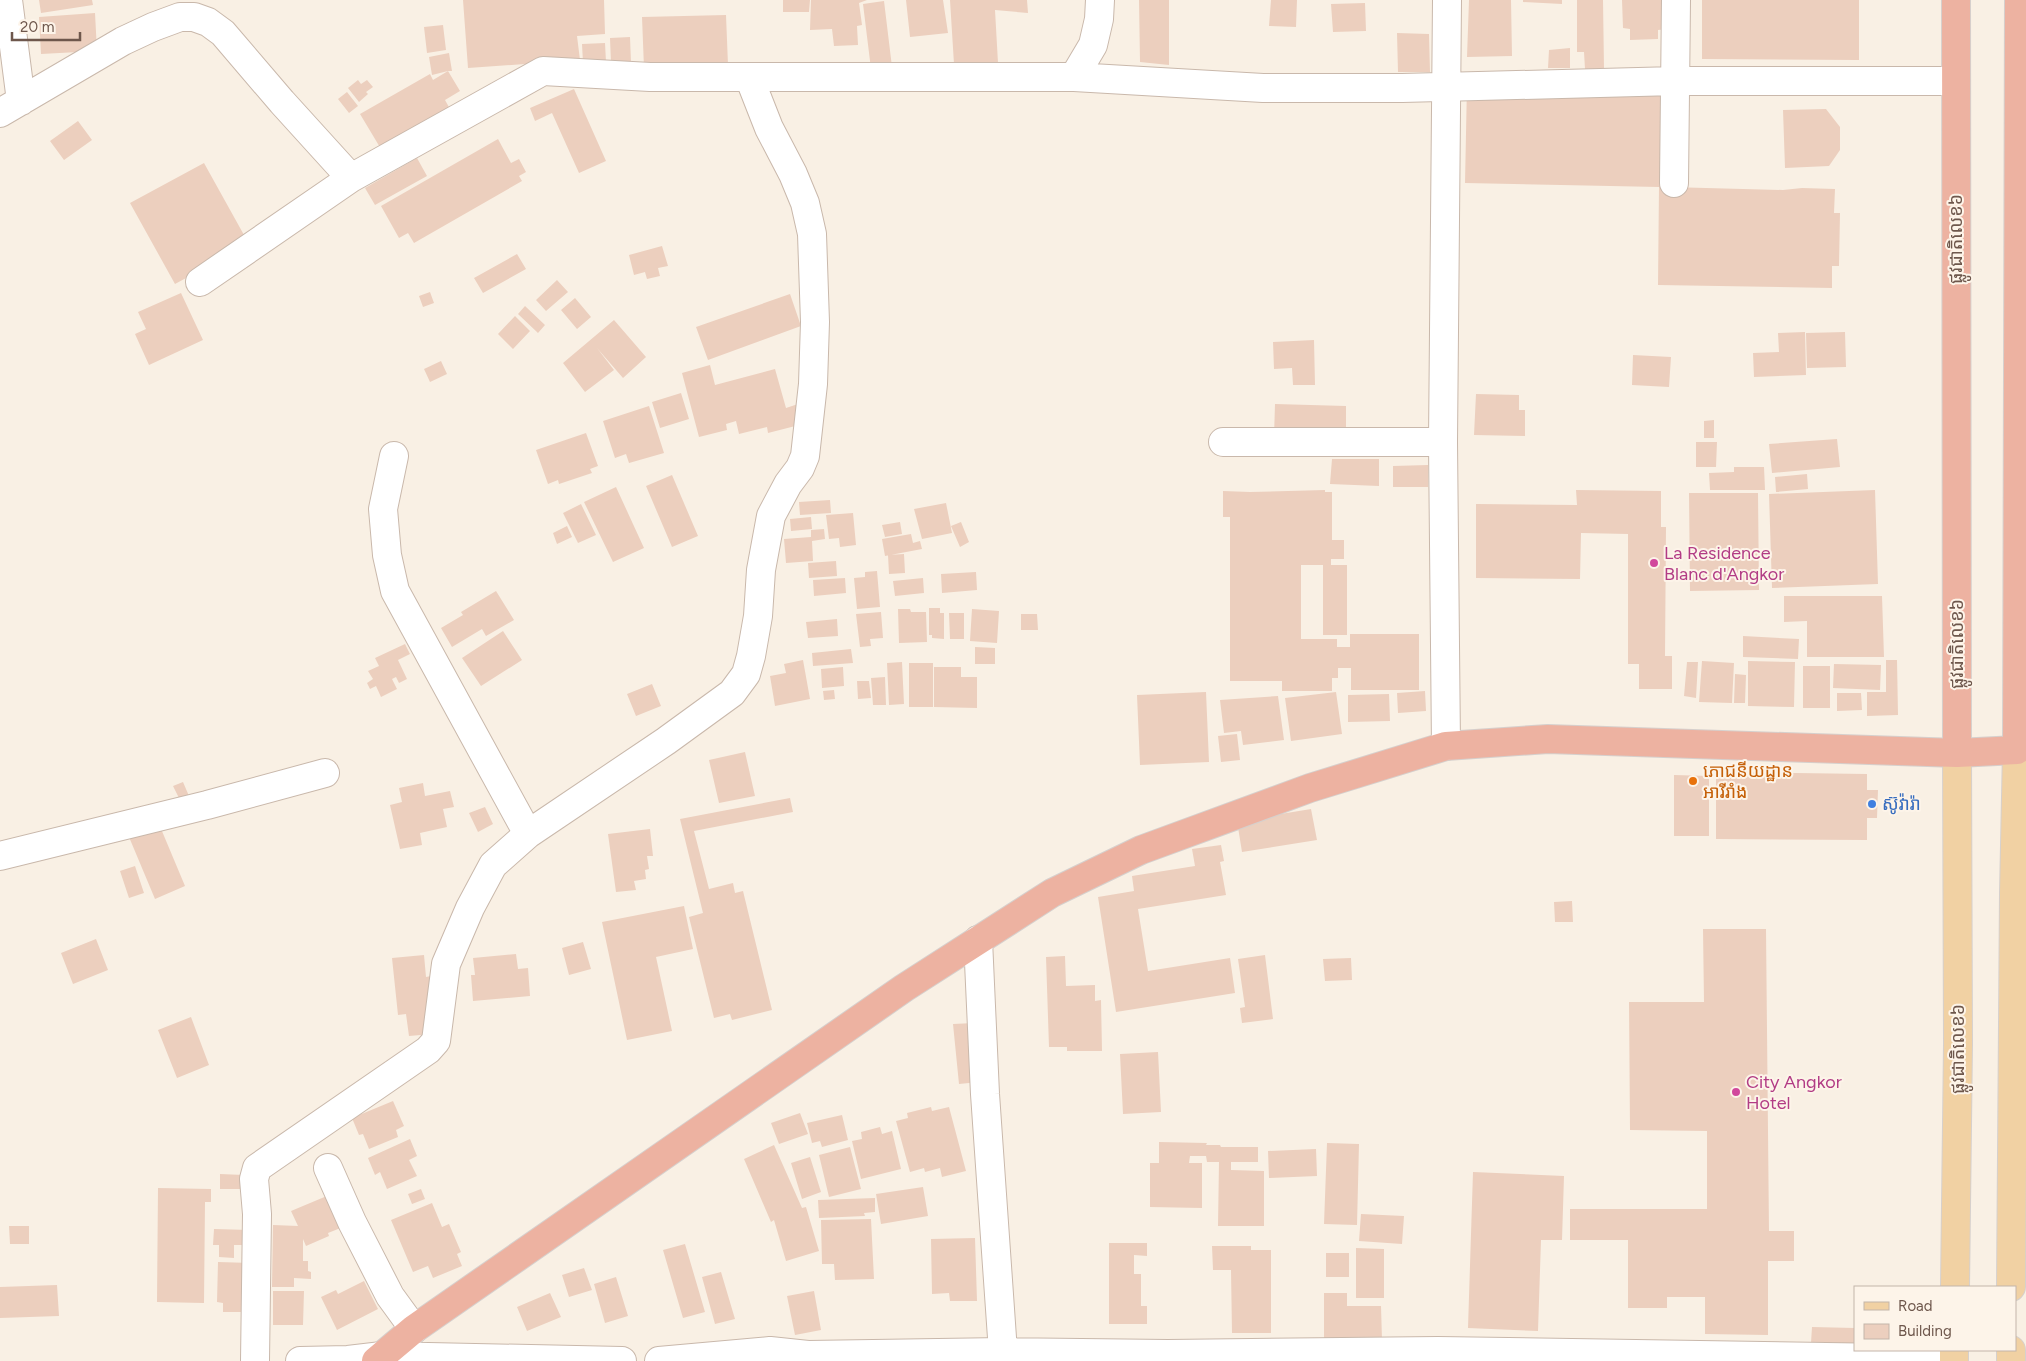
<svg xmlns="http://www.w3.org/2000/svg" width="2026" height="1361" font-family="Figtree,'Noto Sans Khmer',sans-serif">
<rect width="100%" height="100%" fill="#f9f0e4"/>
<path fill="#eccfbe" d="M39,0h53l1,5 -52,8z
M463,0h141l1,34 -28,2 3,24 -112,8z
M783,0h27l-1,12h-26z
M811,0h56l-8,3 3,22 -5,1 1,19 -24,1 -2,-17 -22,1z
M906,0h37l5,33 -38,4z
M950,0h77l1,13 -33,-3 3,53 -44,1z
M1139,0h30v65l-29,-3z
M1271,0h26l-1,27 -27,-1z
M1469,0h42l1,56 -45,1z
M1523,0h39v4l-39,-2z
M1577,0h26l1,69h-19l-1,-17h-7z
M1622,0h43l2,29 -9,1v9l-28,1v-11l-7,-1z
M1702,0h157v60l-157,-1z
M884,1l8,66 -21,2 -8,-65z
M1365,3l1,28 -33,1 -2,-28z
M95,13l2,38 -56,3 -2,-37z
M726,15l2,50 -84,3 -2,-51z
M443,25l3,25 -19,3 -3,-26z
M1397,33l32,1 1,38h-32z
M630,37l1,26h-20l-1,-25z
M605,43l1,19 -23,1 -1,-19z
M1570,48v20h-22l1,-18z
M449,53l3,18h-4l12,20 -15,9 5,9 -69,40 -21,-35 70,-40 3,6 15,-9 -16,4 -3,-18z
M358,80l3,4 6,-4 6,7 -7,5 2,2 -9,8 -11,-14z
M1668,81l1,106 114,3 19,-2 33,1 -1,24h6l-1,53h-7v22l-174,-3 1,-98 -194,-4 2,-99z
M574,89l32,72 -27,12 -27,-60 -17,8 -5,-13z
M347,92l11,14 -9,7 -11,-14z
M1826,109l14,18v23l-11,16 -44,2 -2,-58z
M78,121l14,19 -28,20 -14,-19z
M498,139l13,24 8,-4 7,13 -7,4 3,5 -108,62 -6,-10 -9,5 -18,-32z
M417,158l10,18 -52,29 -10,-17z
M204,163l45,81 -74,40 -45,-81z
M662,246l6,20 -10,2 2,8 -13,3 -2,-7 -11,3 -5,-20z
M517,254l9,15 -43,24 -9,-15z
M557,280l11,12 -22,19 -10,-11z
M430,292l4,11 -11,4 -4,-11z
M181,293l22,47 -54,25 -14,-31 11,-5 -8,-17z
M790,294l11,32 -93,34 -12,-33z
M575,298l16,19 -14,12 -16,-19z
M525,306l20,19 -7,8 -20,-19z
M515,316l15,15 -17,18 -15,-15z
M614,320l32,37 -23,21 -26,-30 17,22 -29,22 -22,-29z
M1805,332l1,43 -52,2 -1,-24 26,-1 -1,-19z
M1845,332l1,35 -39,1 -1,-35z
M1314,340l1,45h-22l-1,-17 -18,1 -1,-27z
M1633,355l38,2 -2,30 -37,-2z
M441,361l6,13 -17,8 -6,-13z
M710,365l5,20 60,-16 11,39 15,-5 6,20 -39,10 -1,-6 -28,7 -3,-13 -10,3 1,6 -28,7 -17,-64z
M681,393l8,26 -29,9 -8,-26z
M1476,394l43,1v15h6v26l-51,-1z
M1275,404l71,2v31h-72z
M649,406l15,47 -35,10 -3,-9 -11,4 -12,-37z
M1714,420v18h-10v-17z
M586,433l12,33 -8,3 2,4 -33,11 -1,-4 -10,4 -12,-34z
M1837,439l3,28 -68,6 -3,-29z
M1696,442h21l-1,25h-20z
M1332,459h47v27l-49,-2z
M1428,465v22h-35v-21z
M1734,467h30l1,23h-55l-1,-17 25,-1z
M1807,474l1,15 -32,3 -1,-15z
M672,475l26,61 -26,11 -26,-61z
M616,487l28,61 -31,14 -29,-60z
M1325,490v2h7v48h12v19h-13v6h16v70h-24v-70h-22v74h36v8h13v-13h69v56h-68v-22h-13v10h-6v13h-50v-10h-52v-164h-7v-26l27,1z
M1576,490l85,1v36h5l-1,129h7v33h-33v-25h-11v-130l-47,-1 -1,46 -104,-1v-74l101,1z
M1875,490l3,94 -106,4 -3,-94z
M1689,493h69l1,97 -69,1z
M830,500l1,13 -31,2 -1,-13z
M946,503l6,30 -30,6 -8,-30z
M581,504l15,31 -18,8 -15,-30z
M853,513l3,32 -16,2 -1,-9 -10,1 -3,-24z
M811,517l1,12 -21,2 -1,-12z
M900,522l2,12 -17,3 -3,-12z
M961,522l8,20 -9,5 -9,-21z
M567,526l5,11 -15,7 -4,-11z
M824,529l1,10 -13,2 1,20 -27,2 -2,-24 27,-2v-7z
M911,534l2,9 7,-2 2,8 -37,7 -3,-17z
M904,554l1,19 -16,1 -1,-19z
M836,561l1,15 -28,2 -1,-15z
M877,571l3,36 -23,2 -3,-31 11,-1v-5z
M976,572l1,18 -35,3 -1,-19z
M845,578l1,15 -32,3 -1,-16z
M923,578l1,15 -29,3 -2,-15z
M496,591l18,29 -28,16 -4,-7 -30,18 -11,-19 22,-13 -2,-3z
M1784,596h98l2,61h-77v-36l-23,1z
M929,608h11v5h4v26l-12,-1v-3h-3z
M898,609h12l1,3h15l1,30 -28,1z
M972,609l27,2 -2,32 -27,-2z
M881,612l2,26 -13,1 1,7 -11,1 -4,-33z
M949,613h15v26h-14z
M1021,614h16l1,16h-17z
M837,619l1,17 -30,2 -2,-16z
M503,631l19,29 -41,26 -19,-28z
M1743,636l56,3 -1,20 -55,-2z
M405,644l5,10 -12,6 9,19 -8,4 -3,-6 -4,2 5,10 -16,8 -5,-11 -6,3 -3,-6 6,-4 -5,-8 11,-5 -4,-8z
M975,647l20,1v16h-20z
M851,649l2,14 -40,3 -1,-13z
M803,660l7,39 -35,7 -5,-30 16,-3 -2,-9z
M1886,660h11l1,55 -31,1v-24h19z
M1702,661l32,2 -2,40 -33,-1z
M1748,661l47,1 -1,45 -46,-1z
M902,662l2,42 -15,1 -2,-42z
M1687,662h11l-2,36 -12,-2z
M909,663h24v44h-24z
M1834,664l47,1 -1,25 -47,-2z
M1803,666h27v42h-27z
M843,667l1,19 -22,2 -1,-19z
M934,667h27v10h16v31l-43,-1z
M1735,674l11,1 -1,28h-11z
M885,677l1,28h-13l-2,-27z
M857,681h12l2,17 -13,1z
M652,684l9,22 -25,10 -9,-22z
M834,690l1,9 -11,1 -1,-9z
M1425,691l1,20 -28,2 -1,-20z
M1206,692l3,70 -69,3 -3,-70z
M1336,692l6,42 -51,7 -6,-43z
M1837,693h24l1,17 -25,1z
M1389,694l1,27 -42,1v-27z
M1278,696l6,44 -41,5 -2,-14 -17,2 -4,-33z
M1237,734l3,26 -19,2 -3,-26z
M745,752l10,44 -36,7 -10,-43z
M1716,772l151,2v16h11l-1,28h-10v22l-151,-1z
M1674,775l35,1v60h-35z
M183,782l6,14 -9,4 -7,-14z
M423,783l2,13 25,-5 4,16 -11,2 4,18 -27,6 2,12 -22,4 -10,-44 12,-3 -3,-14z
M790,798l3,14 -99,19 15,58 24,-6 2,10 8,-2 29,119 -40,10 -2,-6 -16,4 -25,-101 14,-4 -23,-94z
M485,807l8,17 -15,8 -9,-19z
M1311,809l6,31 -75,12 -5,-31z
M159,824l26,62 -30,13 -26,-62z
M650,829l3,27h-6l2,13 -4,1 1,9 -12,2 2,9 -20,2 -8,-58z
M1221,845l3,16 -4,1 6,33 -88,14 10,62 82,-13 5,35 -119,19 -18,-115 36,-6 -2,-15 63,-10 -3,-17z
M135,866l9,27 -15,5 -9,-27z
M1572,901l1,21h-18l-1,-20z
M684,906l9,43 -37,8 16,74 -45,9 -25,-118z
M1703,929h63l3,302h25v30h-26v74l-63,-1v-37h-38v11h-39v-68h-58v-31h137v-78l-77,-1 -1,-128h75z
M96,939l12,31 -35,14 -12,-31z
M583,942l8,27 -22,6 -7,-27z
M516,954l2,15 10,-1 2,28 -57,5 -2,-26h4l-2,-17z
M424,955l2,22 5,-1 1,58 -23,2 -3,-22 -8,1 -6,-57z
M1265,955l8,64 -31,4 -2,-15 5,-1 -7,-48z
M1065,956l1,30 29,-1v16l6,-1 1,51h-35v-4h-18l-3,-90z
M1351,958l1,22 -27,1 -2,-22z
M191,1017l18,48 -32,13 -19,-48z
M974,1023l5,59 -20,2 -6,-60z
M1158,1052l3,60 -38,2 -3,-60z
M393,1101l11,25 -8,4 2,7 -29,12 -6,-15 -4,1 -7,-17z
M931,1107l1,4 17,-4 17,64 -24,6 -2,-9 -15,4 -1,-4 -14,4 -14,-51 12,-3 -1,-5z
M800,1113l8,21 -29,10 -8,-21z
M842,1115l6,25 -26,7 -2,-6 -8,2 -5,-20z
M880,1127l2,7 10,-3 9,38 -40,10 -9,-38 10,-2 -1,-7z
M410,1139l7,17 -8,4 8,16 -30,13 -7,-17 -5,3 -7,-17z
M1159,1142l48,1 -1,2h14l1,2h37v15h-27v8l33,1v55h-46l1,-64h-12l-1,-6h-16l-1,7h13v45l-52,-1v-44h9z
M1327,1143l32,1 -2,81 -33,-1z
M774,1145l28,63 4,-1 13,44 -33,10 -12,-41 -3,2 -27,-63z
M850,1147l11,42 -32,8 -10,-42z
M1316,1149l1,27 -48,2 -1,-27z
M810,1157l11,35 -19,7 -11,-36z
M1473,1172l91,4 -2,64h-21l-3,91 -70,-3z
M220,1174l24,1v14h-24z
M923,1187l5,29 -47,8 -5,-30z
M158,1188l53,1v13h-6l-1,101 -47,-1z
M421,1189l4,10 -13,5 -4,-10z
M334,1193l9,34 -15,6 1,3 -23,10 -3,-7v22h5v10l3,1v7l-17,-1v9h-22l1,-62 25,1 -7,-15z
M875,1198v14l-11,1 1,3 -46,2 -1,-18z
M432,1203l10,24 7,-3 12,28 -4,2 5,12 -29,12 -5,-12 -15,6 -22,-52z
M1361,1214l43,2 -2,28 -43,-3z
M871,1219l3,60 -39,1 -1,-16h-12l-1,-44z
M9,1226h20v18h-19z
M214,1229l36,1v15h-16v13l-15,-1v-12h-6z
M975,1238l2,63h-27l-1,-8 -17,1 -1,-55z
M1109,1243h38v13l-13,-1v19h7v32h6v18h-38z
M685,1244l20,68 -22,6 -20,-68z
M1212,1246h39v4h20v83h-39l-1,-63h-18z
M1356,1248l28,1v49h-28z
M1326,1253h23v24h-23z
M218,1262l33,1 -8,49h-20v-9l-6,-1z
M584,1268l8,22 -23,7 -7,-22z
M721,1272l14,47 -20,5 -13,-47z
M616,1277l12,39 -23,7 -11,-39z
M364,1281l14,28 -41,21 -16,-33 15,-7 2,4z
M57,1285l2,31 -59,2v-31z
M273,1291h31l-1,34h-30z
M814,1291l7,39 -26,5 -8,-39z
M550,1293l11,24 -34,14 -10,-24z
M1324,1293h23v13h34l1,34h-58z
M1812,1327l43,1v16l-44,-1z"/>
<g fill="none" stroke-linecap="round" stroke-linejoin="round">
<defs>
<path id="minor" d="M8,0l13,101
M1074,77l19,-32 6,-26 1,-19
M0,113l123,-72 30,-14 27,-10h14l14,5 15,11 59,69 69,76
M1674,183l2,-183
M200,282l151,-104 192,-107 107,6h424l189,11h139l274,-7h280
M1223,442h220
M394,456l-11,53 4,46 8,36 133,243
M1446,746l-3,-304 4,-442
M0,856l207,-51 118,-32
M978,940l7,154 18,258
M328,1168l24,54 38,74 24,33
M255,1361l2,-147 -3,-35 3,-11 171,-118 8,-9 10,-77 24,-56 23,-43 35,-31 138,-93 66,-48 14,-19 5,-18 7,-40 3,-46 10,-54 17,-32 12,-16 5,-12 8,-72 2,-62 -3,-88 -7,-31 -12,-29 -24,-46 -20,-51
M300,1361l48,-1 34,-4 240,5
M659,1361l111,-10 38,4 195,-3 165,2 270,-3 516,8"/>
<path id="major" d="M1955,1287l3,-243 -1,-291
M2011,1287l3,-394 3,-143
M1954,1361v-11
M2011,1361v-11"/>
<path id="highway" d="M1956,0l1,753
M376,1361l38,-32 490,-341 148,-95 89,-43 169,-62 136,-42 102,-7 409,14 60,-3 2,-750"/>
</defs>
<use href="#minor" stroke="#c9b8ab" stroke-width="30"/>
<use href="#major" stroke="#d6d0cd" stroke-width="30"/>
<use href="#highway" stroke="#d6d0cd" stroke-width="30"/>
<use href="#minor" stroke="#fff" stroke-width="28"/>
<use href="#major" stroke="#f1d1a3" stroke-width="28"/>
<use href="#highway" stroke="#edb2a1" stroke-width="28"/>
</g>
<g fill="#d1479c" stroke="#fdf4e9" stroke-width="2">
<circle cx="1654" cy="563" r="5"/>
<circle cx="1736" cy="1092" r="5"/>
</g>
<circle fill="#e8710a" stroke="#fdf4e9" stroke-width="2" cx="1693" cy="781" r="5"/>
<circle fill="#3f7fe0" stroke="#fdf4e9" stroke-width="2" cx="1872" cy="804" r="5"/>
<g text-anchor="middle" stroke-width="4" stroke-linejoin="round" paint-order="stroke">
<g font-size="18" fill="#6e574c" stroke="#fdf4e9">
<text transform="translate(1956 239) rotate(-90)" y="6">ផ្លូវជាតិលេខ៦</text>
<text transform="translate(1957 644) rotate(-90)" y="6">ផ្លូវជាតិលេខ៦</text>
<text transform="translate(1958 1049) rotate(-90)" y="6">ផ្លូវជាតិលេខ៦</text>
</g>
<g font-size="18" fill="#b23c85" stroke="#fdf4e9" text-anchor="start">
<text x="1664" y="559">La Residence<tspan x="1664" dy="21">Blanc d'Angkor</tspan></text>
<text x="1746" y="1088">City Angkor<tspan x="1746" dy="21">Hotel</tspan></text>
</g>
<g font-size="18" fill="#c56008" stroke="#fdf4e9" text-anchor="start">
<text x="1703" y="777">ភោជនីយដ្ឋាន<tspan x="1703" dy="21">អារីរាំង</tspan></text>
</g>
<g font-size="18" fill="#366cbe" stroke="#fdf4e9" text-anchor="start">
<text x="1882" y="810">ស៊ូវ៉ារ៉ា</text>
</g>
</g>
<rect x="1854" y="1286" width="162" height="65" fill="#fdf4e9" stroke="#c4b5aa"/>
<rect x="1864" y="1302" width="25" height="8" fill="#f1d1a3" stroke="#c4b5aa"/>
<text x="1898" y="1311" font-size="15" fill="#6e574c">Road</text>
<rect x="1864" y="1324" width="25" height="15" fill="#eccfbe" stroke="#c4b5aa"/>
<text x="1898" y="1336" font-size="15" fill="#6e574c">Building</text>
<path d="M12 32v8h68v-8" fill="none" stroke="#6e574c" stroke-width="2.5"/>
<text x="20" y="32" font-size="15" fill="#6e574c" stroke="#fdf4e9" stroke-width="4" paint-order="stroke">20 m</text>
</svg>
